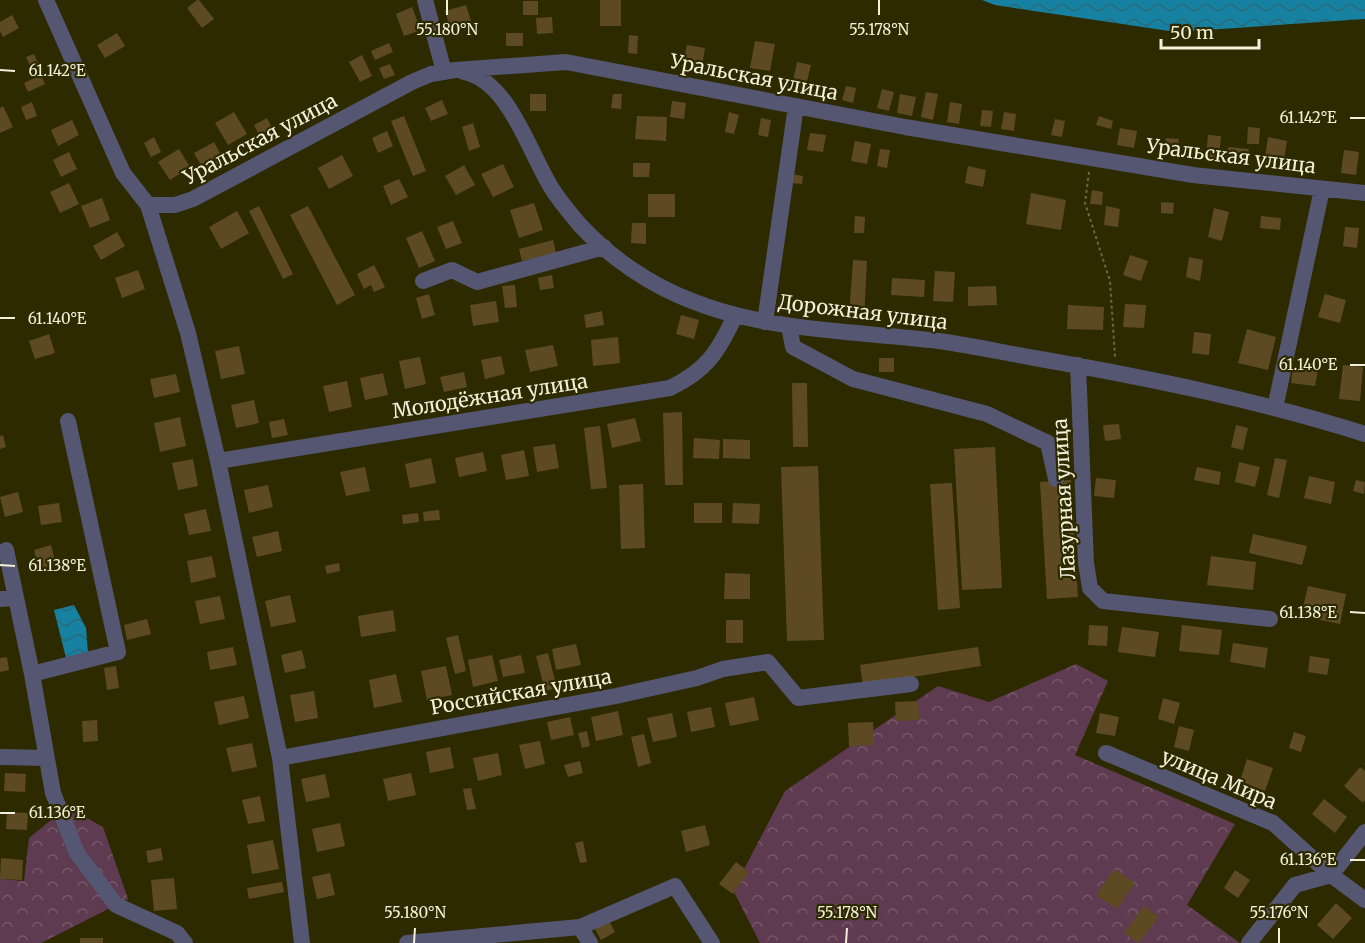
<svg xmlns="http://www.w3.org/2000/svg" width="1365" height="943" font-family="Merriweather,serif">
<defs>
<pattern id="forest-crowns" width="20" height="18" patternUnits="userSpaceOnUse" patternTransform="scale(1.5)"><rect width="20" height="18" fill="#5f3b51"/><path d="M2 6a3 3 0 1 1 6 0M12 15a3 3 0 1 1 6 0" fill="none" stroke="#765869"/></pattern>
<pattern id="water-waves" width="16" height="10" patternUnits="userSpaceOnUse" patternTransform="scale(1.5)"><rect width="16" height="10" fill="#1681a0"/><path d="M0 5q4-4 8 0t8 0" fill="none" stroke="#2a6a7a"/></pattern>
</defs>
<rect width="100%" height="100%" fill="#2e2a00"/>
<path fill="url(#forest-crowns)" d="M1076,664l32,17 -33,74 160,69 -48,81 53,38h-480l-27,-53 52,-99 153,-105 51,16z
M67,807l36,20 25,72 -87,44h-41v-64l24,2 5,-43z"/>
<path fill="url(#water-waves)" d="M982,0h383v19l-189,13 -181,-27z
M74,605l12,23 2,25 -22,5 -12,-48z"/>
<path fill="#5d4a23" d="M197,0h2l15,19 -12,9 -15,-20z
M600,0h21v26h-21z
M523,1h15v14h-15z
M466,5l6,19 -21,7 -6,-20z
M412,7l9,23 -17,6 -8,-22z
M12,15l7,13 -16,9 -3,-6v-9z
M552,17l1,16 -16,1 -1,-16z
M117,33l8,13 -20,12 -8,-13z
M506,33h17v13h-17z
M629,35l9,1 -1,18 -9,-1z
M755,41l20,3 -5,27 -20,-3z
M389,43l4,9 -18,8 -4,-9z
M687,45l18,3 -3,18 -19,-3z
M34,54l5,12 -7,4 -6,-13z
M362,55l10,21 -12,6 -11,-20z
M797,62l14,3 -6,24 -13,-3z
M390,64l5,11 -11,4 -5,-11z
M41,75l4,9 -17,8 -4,-9z
M846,86l10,2 -3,15 -11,-3z
M882,89l12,3 -5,19 -12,-3z
M926,92l12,2 -5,26 -12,-3z
M530,94h16v17h-16z
M613,94h9l-1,15 -10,-1z
M900,94l16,3 -4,19 -15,-3z
M442,100l6,14 -17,7 -6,-13z
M672,101l14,2 -2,16 -14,-2z
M32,102l5,14 -11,4 -5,-13z
M950,102l12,2 -3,20 -12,-2z
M3,106l10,21 -13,6v-25z
M982,110l11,1 -2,16 -11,-1z
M234,112l13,22 -19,11 -13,-22z
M729,112l10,3 -5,19 -9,-2z
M1004,112l12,2 -2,17 -13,-2z
M404,116l22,55 -13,5 -22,-55z
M637,116l30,1 -1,24 -31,-2z
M1099,116l14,5 -2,8 -15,-4z
M267,118l5,10 -13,7 -5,-10z
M761,118l10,2 -3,17 -10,-2z
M1055,119l10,2 -3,16 -11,-2z
M72,120l7,15 -21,11 -7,-16z
M473,123l7,24 -11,4 -7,-24z
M1248,127l12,1 -1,16h-12z
M1120,128l17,3 -3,17 -17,-3z
M387,131l6,15 -15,7 -6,-15z
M810,133l16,2 -3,17 -16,-2z
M1208,135l13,1 -2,23 -13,-1z
M154,137l7,15 -10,5 -7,-14z
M1268,137l19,4 -4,25 -19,-3z
M1166,138l13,1 -2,15 -13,-1z
M855,141l16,3 -4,20 -16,-3z
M214,142l13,24 -20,10 -13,-23z
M1228,147l21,2 -2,17 -21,-2z
M179,149l11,18 -20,13 -12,-18z
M880,149l10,1 -3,18 -10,-2z
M1344,150l15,2 -3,23 -15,-2z
M69,152l8,17 -16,8 -8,-17z
M342,155l11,21 -24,13 -11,-21z
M633,163h17l-1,14h-16z
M503,164l11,23 -21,10 -12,-23z
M464,165l11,20 -19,10 -11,-19z
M968,166l18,4 -3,17 -18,-4z
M792,174l11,2 -1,8 -11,-1z
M399,179l9,18 -17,8 -8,-19z
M69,183l10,21 -19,9 -10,-21z
M1092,190l11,2 -1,13 -12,-1z
M1031,193l35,7 -5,30 -35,-6z
M648,194h27v23h-27z
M102,198l8,22 -20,8 -9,-22z
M1161,202l13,1 -1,11 -12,-1z
M534,203l9,27 -24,8 -9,-28z
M259,206l34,68 -10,5 -34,-68z
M308,206l47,89 -18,10 -47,-90z
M1106,206l14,3 -2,18 -14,-2z
M1214,208l15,4 -7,29 -14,-4z
M237,211l12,22 -28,16 -12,-22z
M855,216l10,1 -1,16h-10z
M1261,216l20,2 -1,12 -20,-2z
M453,221l9,22 -16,6 -9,-22z
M632,223h14v21l-15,-1z
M1345,227l14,1 -2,20 -14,-2z
M422,231l13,30 -16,7 -13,-30z
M117,232l8,14 -24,14 -8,-14z
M553,240l3,13 -34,8 -3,-12z
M1130,255l18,6 -7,20 -18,-6z
M1189,257l14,3 -3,21 -14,-4z
M853,260l14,1 -3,57 -15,-1z
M374,265l11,22 -11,5 -3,-7 -7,4 -7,-15z
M138,270l7,19 -23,9 -7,-20z
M935,271l20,1 -2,30 -20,-1z
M552,275l2,13 -14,2 -2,-12z
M892,278l33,2 -1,17 -33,-2z
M515,285l2,22 -12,1 -3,-22z
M996,286l1,19 -29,1v-19z
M429,294l6,21 -13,4 -6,-21z
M1325,294l21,6 -6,23 -22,-6z
M496,301l3,21 -26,4 -3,-21z
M1125,304l21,1 -2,23 -21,-1z
M1068,305l36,2 -1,23 -36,-1z
M602,311l2,14 -18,3 -2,-13z
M681,315l18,5 -5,19 -18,-5z
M1247,329l29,8 -8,33 -30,-7z
M1194,332l17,2 -2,21 -17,-2z
M49,334l6,19 -20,6 -6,-18z
M618,337l2,26 -27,3 -2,-26z
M553,345l5,21 -28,6 -5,-22z
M239,346l6,28 -24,5 -6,-28z
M501,356l4,18 -20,5 -4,-19z
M420,357l6,27 -21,5 -6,-28z
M879,358h15v14h-15z
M1343,365l20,2 -3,34 -21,-2z
M1293,367l25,3 -3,16 -24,-3z
M464,372l3,15 -23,5 -4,-15z
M383,373l5,22 -23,5 -5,-22z
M176,374l4,18 -26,6 -4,-19z
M347,381l5,26 -23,5 -6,-26z
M792,383h15l1,64h-15z
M254,400l5,23 -23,5 -5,-23z
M682,412l1,73h-18l-2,-72z
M180,417l6,29 -26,6 -6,-29z
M635,418l6,23 -29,7 -5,-24z
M284,419l4,16 -16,3 -3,-16z
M1119,424l2,15 -16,2 -2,-16z
M1236,425l12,3 -5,22 -12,-3z
M600,426l7,62 -16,1 -7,-61z
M3,435l3,12 -6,2v-13z
M694,438l26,2 -1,19 -26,-1z
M723,439l27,1v19l-27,-1z
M555,444l4,24 -22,4 -4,-25z
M995,447l7,141 -40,2 -8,-141z
M524,450l5,26 -23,4 -5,-25z
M483,452l4,19 -28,6 -4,-19z
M431,458l5,25 -26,5 -5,-24z
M1275,458l12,2 -8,38 -12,-3z
M193,459l5,27 -20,4 -6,-27z
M1239,462l21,5 -5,20 -20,-5z
M818,466l6,174 -37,1 -6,-174z
M365,467l5,24 -24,5 -6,-24z
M1197,467l24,5 -2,13 -25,-5z
M1309,476l26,6 -4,22 -27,-6z
M1096,478l20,2 -2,18 -20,-2z
M1071,480l7,117 -31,2 -7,-117z
M1356,480l9,2 -1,12 -11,-3z
M952,483l8,125 -22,2 -8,-126z
M643,484l2,64 -24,1 -2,-64z
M268,485l5,22 -24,6 -5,-23z
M18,492l5,20 -18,5 -5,-20z
M59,503l3,19 -21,3 -3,-19z
M694,503h28v20h-28z
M733,503l27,1 -1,20 -27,-1z
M206,509l5,22 -22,4 -5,-21z
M439,510l1,10 -16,1 -1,-9z
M418,513l1,9 -16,2 -1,-9z
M278,531l4,20 -25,6 -5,-20z
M1253,534l54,12 -5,19 -53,-12z
M51,545l5,20 -18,4 -4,-19z
M212,556l4,21 -25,6 -4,-22z
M1211,556l45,6 -3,28 -46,-5z
M339,563l1,8 -13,3 -2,-8z
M725,573l25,1v25h-26z
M1308,586l38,8 -6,30 -39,-8z
M290,595l6,27 -25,5 -6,-26z
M220,596l5,23 -25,5 -5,-23z
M393,610l3,21 -35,6 -3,-21z
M147,619l4,15 -24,6 -3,-15z
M726,620h17v23h-17z
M1089,625l19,1 -1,20 -19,-1z
M1182,625l40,5 -3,25 -40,-4z
M1122,627l37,5 -4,25 -37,-5z
M458,635l8,36 -11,3 -9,-36z
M1233,643l35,5 -3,20 -35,-6z
M576,644l5,21 -25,5 -4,-21z
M233,647l4,18 -27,5 -3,-18z
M978,647l3,19 -118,19 -3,-20z
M302,650l4,18 -21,5 -4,-18z
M548,653l9,35 -12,3 -9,-35z
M492,655l6,26 -25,6 -5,-27z
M521,655l4,18 -22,4 -4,-17z
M1310,656l20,3 -3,16 -19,-3z
M7,657l2,13 -9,2v-14z
M116,666l3,22 -12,2 -3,-22z
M446,666l6,29 -25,5 -6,-29z
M396,674l6,28 -28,6 -5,-28z
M314,691l4,27 -23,4 -5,-27z
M244,696l5,22 -30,7 -5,-23z
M754,697l5,23 -29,6 -5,-23z
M1163,698l17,5 -6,21 -16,-5z
M918,701l1,19 -23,1 -1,-19z
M711,707l4,20 -24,5 -4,-20z
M618,711l5,24 -27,6 -5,-24z
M672,713l5,24 -24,5 -6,-24z
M1100,713l19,4 -4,19 -19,-3z
M570,717l4,18 -23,5 -4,-18z
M97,720l1,21 -15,1 -1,-21z
M873,722l1,23 -25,1 -1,-23z
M1179,726l15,4 -5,21 -15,-4z
M587,731l3,15 -8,2 -4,-15z
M1294,732l12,4 -5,16 -12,-4z
M644,734l7,29 -13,4 -7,-30z
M540,741l5,23 -20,5 -6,-24z
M252,743l5,24 -25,5 -6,-24z
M450,747l4,21 -24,5 -4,-21z
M498,753l4,22 -24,6 -5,-23z
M1247,759l26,9 -8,23 -25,-10z
M580,761l3,12 -15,4 -4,-12z
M1360,767l5,4v29l-2,3 -19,-17z
M5,773l21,1 -1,18 -21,-1z
M411,773l5,22 -28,6 -5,-22z
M325,774l5,23 -24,5 -5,-23z
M471,788l5,21 -9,1 -4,-21z
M260,796l5,25 -17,3 -6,-24z
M1324,799l23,18 -12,16 -23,-19z
M7,812l21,1 -1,17 -21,-1z
M340,823l5,23 -28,6 -5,-23z
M705,825l5,20 -24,7 -5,-21z
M273,840l6,29 -27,5 -5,-29z
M583,841l4,21 -7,1 -5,-20z
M161,848l2,12 -15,3 -2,-12z
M1,858l22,2 -1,20 -22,-1z
M736,862l13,10 -16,22 -14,-10z
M1114,869l21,14 -18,26 -21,-14z
M1235,870l15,10 -12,18 -14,-10z
M330,873l5,22 -18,4 -5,-22z
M174,878l3,31 -23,2 -3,-31z
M282,882l2,10 -35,7 -2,-11z
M1336,903l16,15 -19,21 -16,-14z
M1144,906l15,11 -20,26 -15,-10z
M609,921l6,11 -14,8 -6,-11z
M80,938h23v5h-23z"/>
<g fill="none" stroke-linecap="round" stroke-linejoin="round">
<path stroke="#6b6743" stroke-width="2" stroke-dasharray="3 3" stroke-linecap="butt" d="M1089,172l-4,31 25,78 5,76"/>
<path stroke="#555671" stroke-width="16" d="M46,0l77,173 25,32h27l18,-6 219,-117 19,-8 24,-4 111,-8 339,65 288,48 172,18
M425,0l19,72
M464,72c45,9 65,80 87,115 7,12 18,25 28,37 30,33 71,61 113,77 78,31 165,30 247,40 36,5 71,13 107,19 107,19 215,41 319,74
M148,205l40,128 30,128 62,297 22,185
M423,281l29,-11 25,12 127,-35
M765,322l31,-216
M789,326l4,21 60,32 134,35 61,29 8,36
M1078,365l8,198 4,25 13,13 167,18
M1275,408l47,-219
M218,461l452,-73c37,-18 48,-36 65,-72
M6,550l26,124 21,119 24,60 39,52 61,28 8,10
M0,599l15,-1
M32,674l86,-22 -50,-231
M1106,753l167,70 58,52 34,25
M0,757l47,1
M280,758l336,-62 81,-18 26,-9 45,-7 30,36 113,-14
M580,927l10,16
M407,943l173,-16 95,-41 37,57
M1249,943l46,-58 36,-10 34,-43"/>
</g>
<path fill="none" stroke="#f2f0d9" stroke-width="2" d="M447,15v-15M879,15v-15M0,70l15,1M1350,118h15M0,318h15M1350,365h15M0,565l15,1M1350,612l15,1M0,813h15M1350,860h15M414,943l1,-15M846,943l1,-15M1279,943v-15"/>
<g text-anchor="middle" stroke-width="4.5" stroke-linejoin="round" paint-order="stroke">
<g font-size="20" fill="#f2f0d9" stroke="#2e2a00">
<text transform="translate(754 77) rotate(11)" y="7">Уральская улица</text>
<text transform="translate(260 139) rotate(-28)" y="7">Уральская улица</text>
<text transform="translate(1231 156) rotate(7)" y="7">Уральская улица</text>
<text transform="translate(863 312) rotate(7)" y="7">Дорожная улица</text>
<text transform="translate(490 396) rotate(-9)" y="7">Молодёжная улица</text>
<text transform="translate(1064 499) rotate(-93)" y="7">Лазурная улица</text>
<text transform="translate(521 692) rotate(-10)" y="7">Российская улица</text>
<text transform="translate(1219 779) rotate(23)" y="7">улица Мира</text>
</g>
</g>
<g font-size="15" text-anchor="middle" fill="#f2f0d9" stroke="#2e2a00" stroke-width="4.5" stroke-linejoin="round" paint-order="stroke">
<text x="447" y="35">55.180°N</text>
<text x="879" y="35">55.178°N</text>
<text x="57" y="76">61.142°E</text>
<text x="1308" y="123">61.142°E</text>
<text x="57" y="324">61.140°E</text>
<text x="1308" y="370">61.140°E</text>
<text x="57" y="571">61.138°E</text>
<text x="1308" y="618">61.138°E</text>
<text x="57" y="818">61.136°E</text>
<text x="1308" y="865">61.136°E</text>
<text x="415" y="918">55.180°N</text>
<text x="847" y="918">55.178°N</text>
<text x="1279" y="918">55.176°N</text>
</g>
<path d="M1161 39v9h98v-9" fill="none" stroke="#f2f0d9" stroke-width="3"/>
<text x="1170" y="39" font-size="18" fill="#f2f0d9" stroke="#2e2a00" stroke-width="4.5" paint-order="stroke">50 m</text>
</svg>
